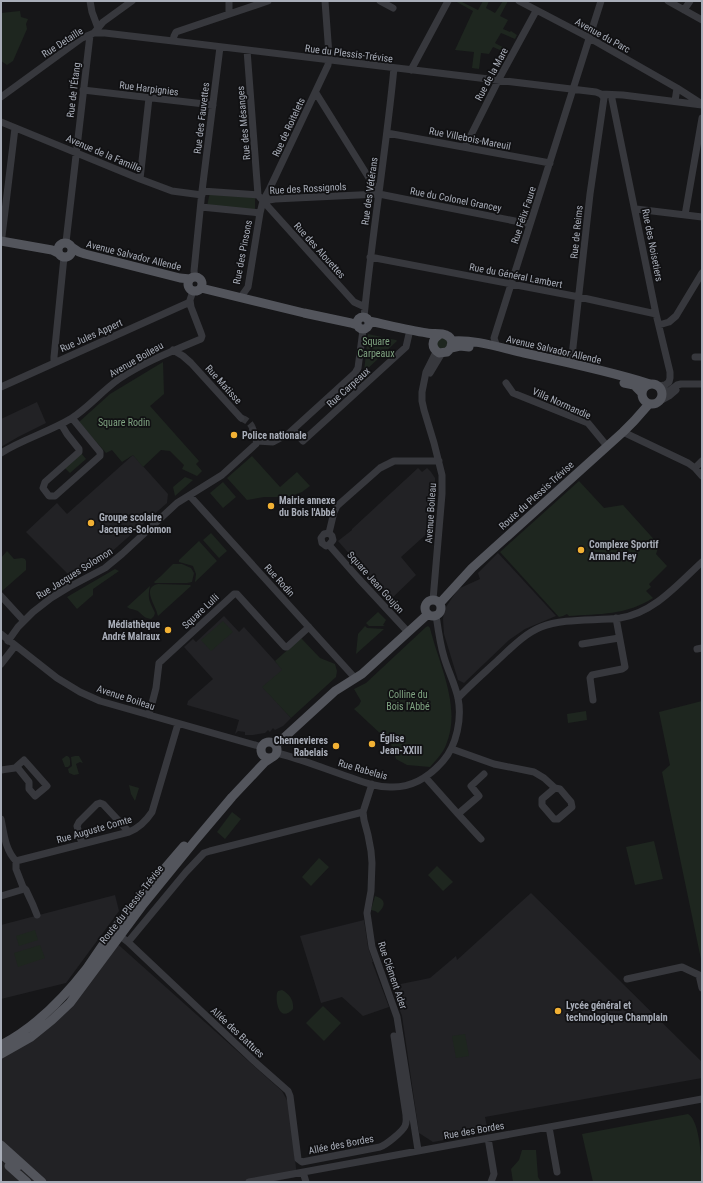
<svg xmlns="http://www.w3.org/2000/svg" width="703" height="1183" font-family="'Roboto Condensed',sans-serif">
<rect width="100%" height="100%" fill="#161618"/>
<path fill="#222225" d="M37,402l9,21 -28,14 -17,10v-28z
M133,455l35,39 -1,9 -66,58 -30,16 -45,-45 31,-29 10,11z
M418,468l4,4 5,-4 4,4 4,6v22l-1,8h-4v5l4,1 -1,10 -3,3 2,2 -31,28 15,18 -26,25 -52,-59 14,-11v-1z
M498,553l58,63 -31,13 -16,11 -45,43 -6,-3 -14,-46 -1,-15 1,-9 14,-21 22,-10 -2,-6z
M224,616l15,16 5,-5 39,43 -20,17 28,31 -8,8 -8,4 -2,-2 -3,4 -2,-2 -3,3 -12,2h-8v-3l-7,-1 -3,3 4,-14 -52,-15 1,-4 25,-22 -29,-32 9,-8 3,3z
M531,893l171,169v16l-217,39 3,15 -55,10 -14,-9 -17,-117 -11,-30 39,-8 26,-22 1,4z
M115,895l4,16 -53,72 -65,16v-74z
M364,920l4,27 5,15h-1l17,45 -26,9 -21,-19 -21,6 -21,-67z
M112,939l170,152 7,13 8,73 -26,5h-270v-136l25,-13 39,-31z"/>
<path fill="#1e261f" d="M455,1h5l18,9 5,-9h6l-3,7 9,5 8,-12h5l-8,15 8,4 -5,9 7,3 1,-1 6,4 -2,4 -14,-6 -6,10 13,7 -1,3 -14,-6 -4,7 -8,-1 -2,16 -7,-1 2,-16 -19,-2 18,-39z
M20,11l1,6 7,2 -2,5 1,5 -14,32 -6,4 -6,-4v-48z
M210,192l45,4v15l-48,-5z
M368,334l28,6 1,1 -33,31z
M444,338l4,4 -3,7 -7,-1 -1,-6 2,-3z
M163,362l1,32 -14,12 49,55 -3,3 6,7 -5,5 -15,-7 2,-4 -14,-14 -9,-1 -18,17 -10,-12 -11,7 -10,-12 -6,3 -27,-31 31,-28z
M81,453l5,6 -16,14 -5,-5z
M252,456l28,31 17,-15 13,14 -8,6 -14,5h-24l-17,3 -20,-22z
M185,477l8,3 -18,16 -2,-9z
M579,481l25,27 19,-3 36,40 -3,9 11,12 -18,18 2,3 -5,4 7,7c-26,17 -54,16 -84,18l-2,-2 -4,2 -4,1 -59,-65z
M223,482l13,15 -13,11 -13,-15z
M211,533l16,18 -8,7 -16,-18z
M199,541l18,20 -22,21 1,-8 -3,-8 -14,-4v-2z
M7,551l7,8 8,-1 3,1 1,2v9l-24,21 -1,-33z
M173,564h9l9,4 3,5 -2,9 -5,1h-32l-1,-1 7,-6z
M115,569l4,2 -26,18v6l-16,14 -10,-12z
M158,584l32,1 1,1 -33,30c-1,-2 -1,-4 -2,-6 -3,-8 -13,-23 2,-26z
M150,586c-3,13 0,16 5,27l-1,3 -3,3c-7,-1 -7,-3 -12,-7 -3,-3 -8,-2 -12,-5z
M378,612l8,8 -3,5 2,1h-16l-3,-3z
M223,621l10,11 -22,19 -10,-11z
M365,626l2,2 17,1 -28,25 2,-20z
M428,626l2,2c9,37 32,79 16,117 -3,8 -10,15 -16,22l-23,-2 -11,-6 -8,-24 -5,1 -29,-27 5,-4 2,-4 -7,-12 12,-6 60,-56z
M301,638l19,20 15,6 2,7 -1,6 -45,41 -29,-31 20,-17 -7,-9z
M702,701v263l-40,-192 8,-7 -11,-53z
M586,711l1,9 -19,3 -1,-9z
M66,756c5,0 4,5 4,9l-2,2h-3l-3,-8z
M75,756h4l4,7 -3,-1 -4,2 3,10 -5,1 -5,-2 -1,-4 4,-3 -1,-9z
M129,785l10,3 -4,13 -4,-7z
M232,812l9,7 -16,20 -8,-7z
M654,841l9,38 -28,6 -9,-38z
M319,858l10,9 -18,19 -9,-9z
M437,866l16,16 -10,9 -15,-16z
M375,896c11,3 11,10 3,17l-3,-2 -4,-1z
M35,930l3,10 -19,6 -3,-10z
M40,945l5,13 -27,9 -4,-14z
M282,990c8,4 12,11 11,19 -13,14 -18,-6 -16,-16l1,-2z
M323,1006l18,17 -17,18 -18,-18z
M465,1034l4,22 -13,2 -4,-22z
M688,1114c13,7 14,54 14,68h-109l-11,-48z
M522,1150h14l2,27 3,5h-28l-2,-13 8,-9z"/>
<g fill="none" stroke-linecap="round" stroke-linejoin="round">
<path stroke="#333438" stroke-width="7" stroke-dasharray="7 3.5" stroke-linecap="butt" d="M241,418c6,2 11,6 12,12"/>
<path stroke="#37383d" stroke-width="7" d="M90,1l2,11 6,16
M229,1v13
M380,1l13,7
M519,1l67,35 91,52
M668,1l34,19
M684,10l6,-9
M94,33h11l68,8 423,51 5,2
M173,41l1,-5 2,-4 92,-31
M411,70l37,-69
M83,90l130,15
M316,93l63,101
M1,97l81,-59 12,-5 9,-11 29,-21
M604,98l-3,-4 22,1 79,10
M612,99l44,215 14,58v6l-1,4 -4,3 -7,1
M675,101l2,-13 25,16
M1,122l139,57 32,12 30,4
M387,133l163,30
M465,147l35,-70 36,-66
M140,179l9,-81
M202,191l56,4
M263,201l12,-2 104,-5 151,30
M263,201l6,-11 59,-125 1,-10 -4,-54
M263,201l91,101 11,5
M201,207l59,6
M636,209l66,8
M685,215l17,-97
M2,236l13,-108
M66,242l24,-207
M370,257l209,40 77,17
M195,277l-1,-6 8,-80 18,-144
M243,294l5,-7 12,-74 3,-12 -5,-6 -11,-145
M364,317c8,-83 22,-166 30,-249
M659,325l10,-3 7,-6 26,-43
M497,347l-3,-9 107,-337
M173,350l10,6 8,7 50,55
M695,357h7
M562,361l6,-1 4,-4 18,-162 14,-96
M54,362v-5l10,-100
M430,373l12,-20
M506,383l7,10 75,30 19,23
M1,387l189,-85
M661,391h8l8,-6 4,-1h21
M660,401l9,-5 7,-6
M61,424l6,10 12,15v3l-34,30 -2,6 6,8h6l45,-40v-4l-28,-34
M294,430l9,11 103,-94 3,-13
M623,432l65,31 7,5 7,8
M257,441l16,1 15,-8 67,-61 3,-5 5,-38
M1,453c22,-14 48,-21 71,-35 17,-11 30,-27 47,-39 25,-17 54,-28 82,-40l1,-3 -1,-3 -10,-26 -1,-7 3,-9
M695,468l7,-7
M190,496l165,182
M329,533l5,-21 3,-6 43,-38 14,-7h45
M329,545l4,-5 -1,-4 -3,-3 -5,1 -3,4 1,5 4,3 3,-1 29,33 50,54
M1,596l22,24
M433,600l9,-106v-19l-8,-32 -10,-33 -2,-9v-9l4,-20 10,-20
M1,634l56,44 23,14 20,9 162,46
M8,641l10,-14 15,-15 18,-14 18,-11 36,-19 17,-14 55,-51 45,-28 34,-31 1,-7 -4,-7
M582,644l37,-6
M697,649l5,-1
M1,664l14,-18
M458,698c12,-13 26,-25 40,-38 13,-12 26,-26 43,-33 23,-9 54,-6 79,-9 34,-5 58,-34 82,-56
M593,700l-3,-22 2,-3 30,-6 3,-2 -9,-49
M149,715l7,-27 3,-25 75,-69h3l48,53h2l22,-20
M452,749l42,15 40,8 10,6 11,10 5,1 11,13 1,5 -14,12h-4l-12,-14v-6l13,-11
M277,753c24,6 48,16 72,24 14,5 29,11 44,10 21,0 37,-11 50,-26 14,-16 19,-43 15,-63 -3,-14 -10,-27 -14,-41 -4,-13 -6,-28 -8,-42
M1,770l14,-2 9,-8 23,26 -12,10 -6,-7v-7l-12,-15
M426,778l32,36
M372,784l-9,28 1,8 4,15 3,16 1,12 -1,28 -4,22 5,34 25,70 21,133
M1,819c3,14 4,31 15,42v8l7,18 3,3 7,15 4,10
M481,839l-23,-25 21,-18 -8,-10 13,-12
M82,844l-5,-18 2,-4 18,-18 3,-1 3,1 26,28
M16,861l113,-29c10,-4 17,-11 23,-20l26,-88
M1,896l20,-6 2,-3
M120,936l8,6 126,119 34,30 2,5 8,63 4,3 78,-15c6,-2 22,-15 25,-21 2,-4 1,-7 1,-11l-12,-79
M128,942l58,-70 18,-19 6,-2 153,-39
M627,979l55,-12 17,8 3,13
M549,1127l8,45
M488,1138l6,36 -3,8
M303,1172l3,10
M249,1182l453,-83"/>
<path stroke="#53555c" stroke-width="9" d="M1,241l51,9 6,3
M58 250a7 7 0 1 1 14 0a7 7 0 1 1-14 0Z
M73,248l6,4 6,2 95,24 10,1
M188 284a7 7 0 1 1 14 0a7 7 0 1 1-14 0Z
M201,288l103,25 47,10 6,2
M357 323a6 6 0 1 1 12 0a6 6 0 1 1-12 0Z
M369,321c19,4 39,9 58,12 5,1 15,0 19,2 8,3 7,12 1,17l-8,1c-8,-5 -8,-13 0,-18
M452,341c23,-2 49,7 72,12 42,9 85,18 126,31
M451,348l9,-2 9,1
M624,383l10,2 7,7
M642 394a10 10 0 1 1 20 0a10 10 0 1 1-20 0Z
M425 608a8 8 0 1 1 16 0a8 8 0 1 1-16 0Z
M440,603l32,-35 151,-136 11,-11 15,-17
M261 750a8 8 0 1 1 16 0a8 8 0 1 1-16 0Z
M276,745l59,-54 27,-17 66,-60
M1,1045c35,-18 62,-46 86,-77 9,-13 18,-27 28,-40 22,-28 46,-55 69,-82
M1,1054l30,-17 21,-17 18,-17 72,-97 52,-64 38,-45 33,-35 6,-4
M1,1145l41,37
M1,1154l16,13
M9,1166l18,16"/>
</g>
<g fill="#f2b134" stroke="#111113" stroke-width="1.5">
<circle cx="234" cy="435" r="4"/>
<circle cx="271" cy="506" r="4"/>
<circle cx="91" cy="523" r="4"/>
<circle cx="581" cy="550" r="4"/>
<circle cx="168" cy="630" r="4"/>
<circle cx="372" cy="744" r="4"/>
<circle cx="336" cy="746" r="4"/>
<circle cx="558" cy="1011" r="4"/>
</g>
<g text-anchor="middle" stroke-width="3.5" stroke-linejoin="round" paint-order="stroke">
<g font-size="10" fill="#a8adb8" stroke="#111113">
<text transform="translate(603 35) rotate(29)" y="4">Avenue du Parc</text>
<text transform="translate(62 42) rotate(-33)" y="4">Rue Detaille</text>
<text transform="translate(349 53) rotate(7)" y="4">Rue du Plessis-Trévise</text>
<text transform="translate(491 74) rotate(-62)" y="4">Rue de la Mare</text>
<text transform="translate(149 88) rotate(7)" y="4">Rue Harpignies</text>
<text transform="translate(73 90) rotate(-83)" y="4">Rue de l'Étang</text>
<text transform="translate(201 118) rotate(-83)" y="4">Rue des Fauvettes</text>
<text transform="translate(243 123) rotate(-95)" y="4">Rue des Mésanges</text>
<text transform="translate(288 127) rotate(-65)" y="4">Rue de Roitelets</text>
<text transform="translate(470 138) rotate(11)" y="4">Rue Villebois-Mareuil</text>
<text transform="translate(104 153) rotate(23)" y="4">Avenue de la Famille</text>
<text transform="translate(308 188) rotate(-3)" y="4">Rue des Rossignols</text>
<text transform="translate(369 191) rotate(-82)" y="4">Rue des Vétérans</text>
<text transform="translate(456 199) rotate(11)" y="4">Rue du Colonel Grancey</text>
<text transform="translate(523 215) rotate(-72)" y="4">Rue Félix Faure</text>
<text transform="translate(576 232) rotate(-84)" y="4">Rue de Reims</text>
<text transform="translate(653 245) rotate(79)" y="4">Rue des Noisetiers</text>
<text transform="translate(320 250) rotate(48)" y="4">Rue des Alouettes</text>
<text transform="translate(242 252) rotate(-79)" y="4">Rue des Pinsons</text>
<text transform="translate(134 255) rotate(14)" y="4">Avenue Salvador Allende</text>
<text transform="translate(516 275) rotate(11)" y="4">Rue du Général Lambert</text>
<text transform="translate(91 335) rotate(-24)" y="4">Rue Jules Appert</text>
<text transform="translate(554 349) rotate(13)" y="4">Avenue Salvador Allende</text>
<text transform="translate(136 359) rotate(-30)" y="4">Avenue Boileau</text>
<text transform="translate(224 384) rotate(48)" y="4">Rue Matisse</text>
<text transform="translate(348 387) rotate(-42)" y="4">Rue Carpeaux</text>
<text transform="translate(562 403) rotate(24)" y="4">Villa Normandie</text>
<text transform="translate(536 495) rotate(-42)" y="4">Route du Plessis-Trévise</text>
<text transform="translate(430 513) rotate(-86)" y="4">Avenue Boileau</text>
<text transform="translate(74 573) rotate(-32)" y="4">Rue Jacques Solomon</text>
<text transform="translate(280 580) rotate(48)" y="4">Rue Rodin</text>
<text transform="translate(376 582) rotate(48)" y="4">Square Jean Goujon</text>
<text transform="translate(200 611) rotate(-43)" y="4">Square Lulli</text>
<text transform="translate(126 697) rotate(18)" y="4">Avenue Boileau</text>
<text transform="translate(363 769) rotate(16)" y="4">Rue Rabelais</text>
<text transform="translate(94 829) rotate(-16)" y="4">Rue Auguste Comte</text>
<text transform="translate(131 904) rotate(-52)" y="4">Route du Plessis-Trévise</text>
<text transform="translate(393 975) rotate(71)" y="4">Rue Clément Ader</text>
<text transform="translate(238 1032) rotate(43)" y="4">Allée des Battues</text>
<text transform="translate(474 1130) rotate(-10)" y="4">Rue des Bordes</text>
<text transform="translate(341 1144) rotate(-11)" y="4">Allée des Bordes</text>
</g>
<g font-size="10" fill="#7fa381" stroke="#111113">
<text x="376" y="345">Square<tspan x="376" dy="12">Carpeaux</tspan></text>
<text x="124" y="426">Square Rodin</text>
<text x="408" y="698">Colline du<tspan x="408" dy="12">Bois l'Abbé</tspan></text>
</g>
<g font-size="10" font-weight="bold" fill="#a8adb8" stroke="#111113" text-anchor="start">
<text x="242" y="439">Police nationale</text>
<text x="279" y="504">Mairie annexe<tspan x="279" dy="12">du Bois l'Abbé</tspan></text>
<text x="99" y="521">Groupe scolaire<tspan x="99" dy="12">Jacques-Solomon</tspan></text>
<text x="589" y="548">Complexe Sportif<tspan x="589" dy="12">Armand Fey</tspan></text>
<text x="160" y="628" text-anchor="end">Médiathèque<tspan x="160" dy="12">André Malraux</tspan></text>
<text x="380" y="742">Église<tspan x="380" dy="12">Jean-XXIII</tspan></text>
<text x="328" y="744" text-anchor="end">Chennevieres<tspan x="328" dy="12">Rabelais</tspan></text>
<text x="566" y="1009">Lycée général et<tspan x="566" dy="12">technologique Champlain</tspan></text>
</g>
</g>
<rect width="703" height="1183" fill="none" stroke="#a8adb8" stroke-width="4"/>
</svg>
